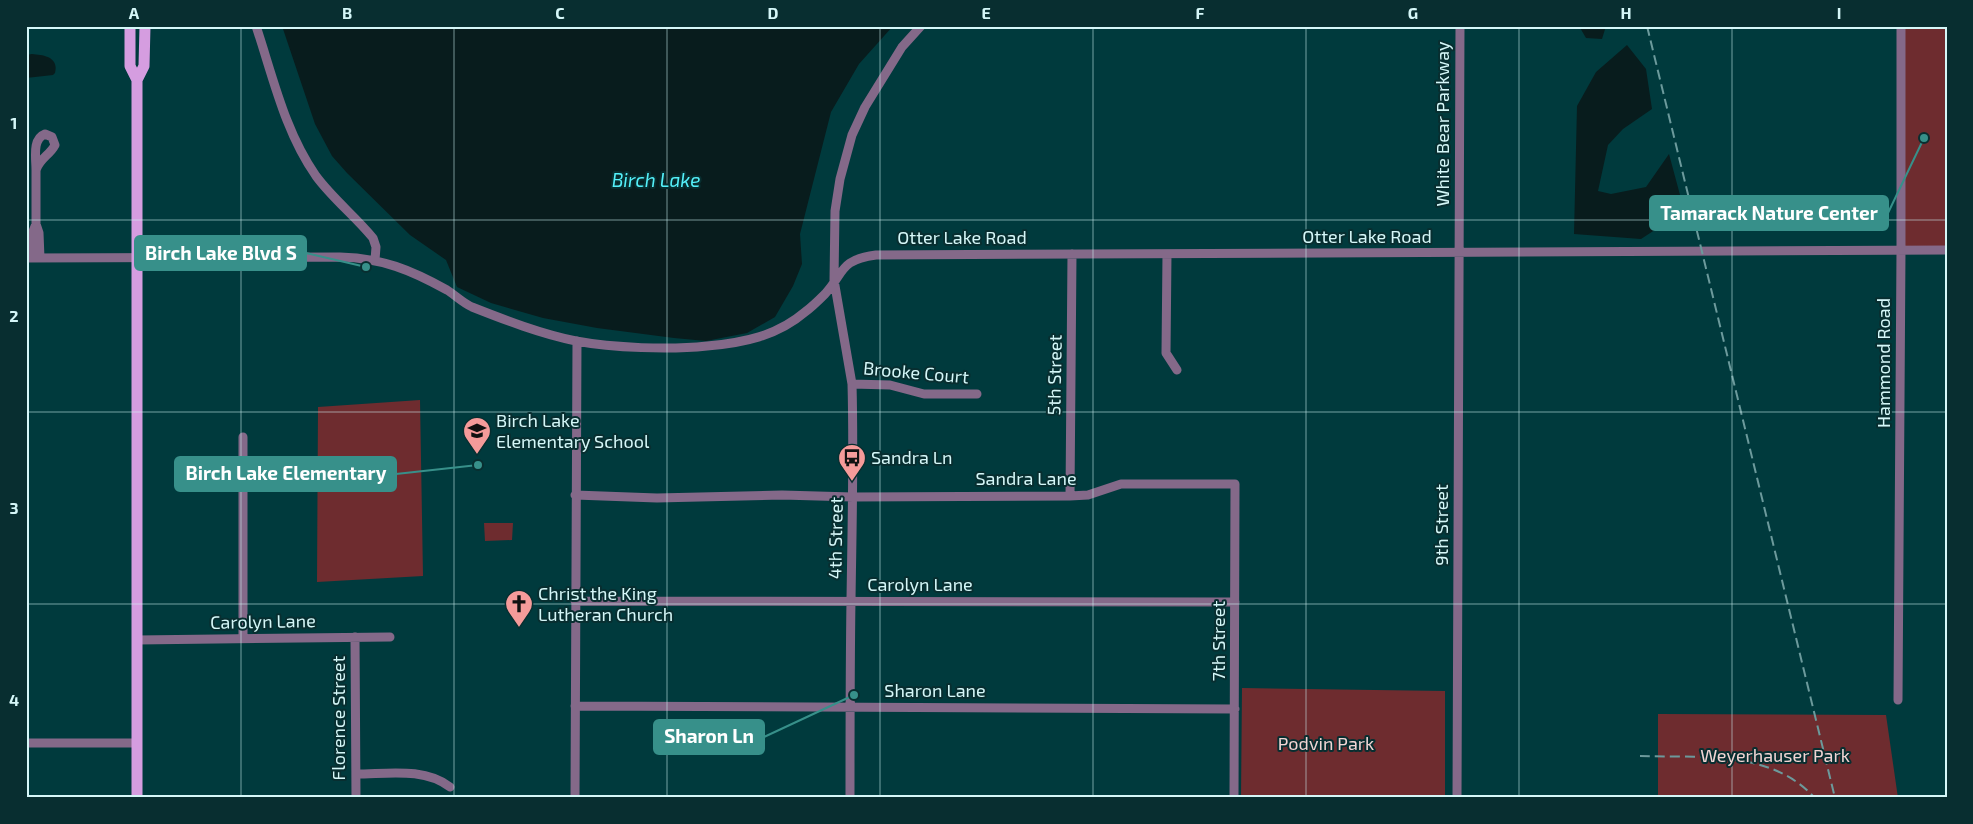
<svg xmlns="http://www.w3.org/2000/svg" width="1973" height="824" font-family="'Exo 2',sans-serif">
<rect width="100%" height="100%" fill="#003a3d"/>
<path fill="#6e2c2f" d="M1901,26h46v224h-46z
M420,400l3,176 -106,6 1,-175z
M484,523h29l-1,17 -27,1z
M1242,688l203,3v107h-204z
M1658,714l228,1 12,83h-240z"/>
<path fill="#081c1d" d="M282,26h611l-34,38 -28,48 -31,122 2,30 -9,22 -18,31 -28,16 -41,8 -32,-3 -77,-10 -54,-10 -52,-15 -34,-16 -11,-27 -36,-25 -63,-62 -15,-17 -17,-32z
M1579,26h27l-4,13 -16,-1z
M1627,45l19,24 6,40 -29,20 -15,16 -10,46 13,3 35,-7 23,-33 18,67 -20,1 -26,17 -67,-5 3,-128 19,-34z
M32,54c12,1 27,3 23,19l-2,2 -27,3v-23z"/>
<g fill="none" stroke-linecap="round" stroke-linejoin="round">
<path stroke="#846989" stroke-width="9" d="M256,26c17,51 29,106 60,150 17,23 39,40 57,62l3,9 -1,13
M45,134l7,3 3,8c-5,10 -15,13 -19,25 0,-12 -4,-31 9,-36z
M36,224l3,9 1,25
M1167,254l-1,99 11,17
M26,258l314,-1c42,1 71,13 107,33 8,5 16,13 25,17 33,13 69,27 104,34 37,7 94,9 131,5 36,-3 70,-10 98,-34 7,-5 14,-12 20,-18 20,-22 14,-34 51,-39l1071,-5
M32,258v-24l4,-10v-54
M852,384l38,1 34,9h53
M243,437v201
M575,495l82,3 125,-3 71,2 217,-1 18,-1 33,-11h114l-1,314
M1070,496l2,-242
M575,601l660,1
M355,637l1,161
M137,640l253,-3
M1898,700l3,-450v-224
M575,706l660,3
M26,743h111
M356,774c31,0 68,-7 94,13
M575,798l2,-457
M850,798c0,-66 0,-132 1,-198 1,-72 3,-144 1,-216l-18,-104 1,-69 5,-32 12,-44 13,-28 37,-60 19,-21
M1457,798l3,-772"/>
<path stroke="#d59de0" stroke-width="11" d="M130,26v40l7,14v718
M137,80l7,-14 1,-40"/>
<path stroke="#6c9a9c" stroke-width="2" stroke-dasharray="10 5" stroke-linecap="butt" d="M1647,26l188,772
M1640,756c60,2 130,-7 175,42"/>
</g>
<path fill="none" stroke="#d5f7f8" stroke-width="1" stroke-opacity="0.55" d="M241,26v772M454,26v772M667,26v772M880,26v772M1093,26v772M1306,26v772M1519,26v772M1732,26v772M26,220h1921M26,412h1921M26,604h1921"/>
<defs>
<symbol id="school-pin" viewBox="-11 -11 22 30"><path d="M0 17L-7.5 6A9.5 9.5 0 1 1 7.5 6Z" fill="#f59b9a" stroke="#082e30"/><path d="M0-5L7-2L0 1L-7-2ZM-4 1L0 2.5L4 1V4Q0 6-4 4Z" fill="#111"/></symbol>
<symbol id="bus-pin" viewBox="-11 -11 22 30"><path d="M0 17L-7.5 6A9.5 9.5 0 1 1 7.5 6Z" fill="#f59b9a" stroke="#082e30"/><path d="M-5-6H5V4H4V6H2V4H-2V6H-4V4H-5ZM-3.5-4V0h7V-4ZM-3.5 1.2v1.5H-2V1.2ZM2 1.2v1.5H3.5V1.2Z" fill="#111"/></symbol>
<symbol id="church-pin" viewBox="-11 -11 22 30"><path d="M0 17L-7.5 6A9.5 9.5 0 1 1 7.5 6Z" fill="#f59b9a" stroke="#082e30"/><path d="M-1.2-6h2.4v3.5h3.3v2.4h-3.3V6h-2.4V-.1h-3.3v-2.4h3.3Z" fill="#111"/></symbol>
</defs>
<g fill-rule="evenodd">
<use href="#school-pin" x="461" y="415" width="32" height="43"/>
<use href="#bus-pin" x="836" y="442" width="32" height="43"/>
<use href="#church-pin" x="503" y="588" width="32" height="43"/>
</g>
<g text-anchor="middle" stroke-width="4" stroke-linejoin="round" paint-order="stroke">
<g font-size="18" fill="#d5f7f8" stroke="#082e30">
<text transform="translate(1443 124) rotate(-90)" y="6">White Bear Parkway</text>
<text x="1367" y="243">Otter Lake Road</text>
<text x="962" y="244">Otter Lake Road</text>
<text transform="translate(1884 363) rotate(-90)" y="6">Hammond Road</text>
<text transform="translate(916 373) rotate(5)" y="6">Brooke Court</text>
<text transform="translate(1055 375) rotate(-89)" y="6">5th Street</text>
<text x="1026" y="485">Sandra Lane</text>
<text transform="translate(1442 525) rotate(-90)" y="6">9th Street</text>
<text transform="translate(836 538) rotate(-89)" y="6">4th Street</text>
<text x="920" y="591">Carolyn Lane</text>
<text transform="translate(263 622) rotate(-1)" y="6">Carolyn Lane</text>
<text transform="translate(1219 641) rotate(-90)" y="6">7th Street</text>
<text x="935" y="697">Sharon Lane</text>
<text transform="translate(339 718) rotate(-90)" y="6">Florence Street</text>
</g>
<g font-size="18" fill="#d5f7f8" stroke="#082e30" text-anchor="start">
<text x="496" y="427">Birch Lake<tspan x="496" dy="21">Elementary School</tspan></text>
<text x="871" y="464">Sandra Ln</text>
<text x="538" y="600">Christ the King<tspan x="538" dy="21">Lutheran Church</tspan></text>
</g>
<g font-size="18" fill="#f2d5d4" stroke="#082e30">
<text x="1326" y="750">Podvin Park</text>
<text x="1775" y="762">Weyerhauser Park</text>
</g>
<g font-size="19" font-style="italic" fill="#54f0f9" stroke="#082e30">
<text x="656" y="187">Birch Lake</text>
</g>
</g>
<path fill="none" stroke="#37908a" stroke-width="2" d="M1924 138L1888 213M366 267L306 253M478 465L396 474M854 695L764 737"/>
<g fill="#37908a" stroke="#082e30" stroke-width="2">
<circle cx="1924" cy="138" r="5"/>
<circle cx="366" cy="267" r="5"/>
<circle cx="478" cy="465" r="5"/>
<circle cx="854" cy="695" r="5"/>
</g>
<g fill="#37908a" stroke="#37908a" stroke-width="2">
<rect x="1650" y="196" width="238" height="34" rx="5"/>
<rect x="135" y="236" width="171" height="34" rx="5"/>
<rect x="175" y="457" width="221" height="34" rx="5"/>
<rect x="654" y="720" width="110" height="34" rx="5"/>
</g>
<g font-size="19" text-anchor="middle" font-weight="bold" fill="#fff">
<text x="1769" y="220">Tamarack Nature Center</text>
<text x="221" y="260">Birch Lake Blvd S</text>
<text x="286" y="480">Birch Lake Elementary</text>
<text x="709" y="743">Sharon Ln</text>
</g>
<rect width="1973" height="824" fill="none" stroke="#082e30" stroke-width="55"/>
<rect x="28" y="28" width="1918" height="768" fill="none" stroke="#d5f7f8" stroke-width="2"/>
<g font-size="16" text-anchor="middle" font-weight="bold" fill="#d5f7f8">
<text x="134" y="19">A</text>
<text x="347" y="19">B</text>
<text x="560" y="19">C</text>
<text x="773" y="19">D</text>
<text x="986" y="19">E</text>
<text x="1200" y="19">F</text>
<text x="1413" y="19">G</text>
<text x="1626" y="19">H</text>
<text x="1839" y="19">I</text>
<text x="14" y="129">1</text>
<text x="14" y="322">2</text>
<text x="14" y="514">3</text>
<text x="14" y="706">4</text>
</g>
</svg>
